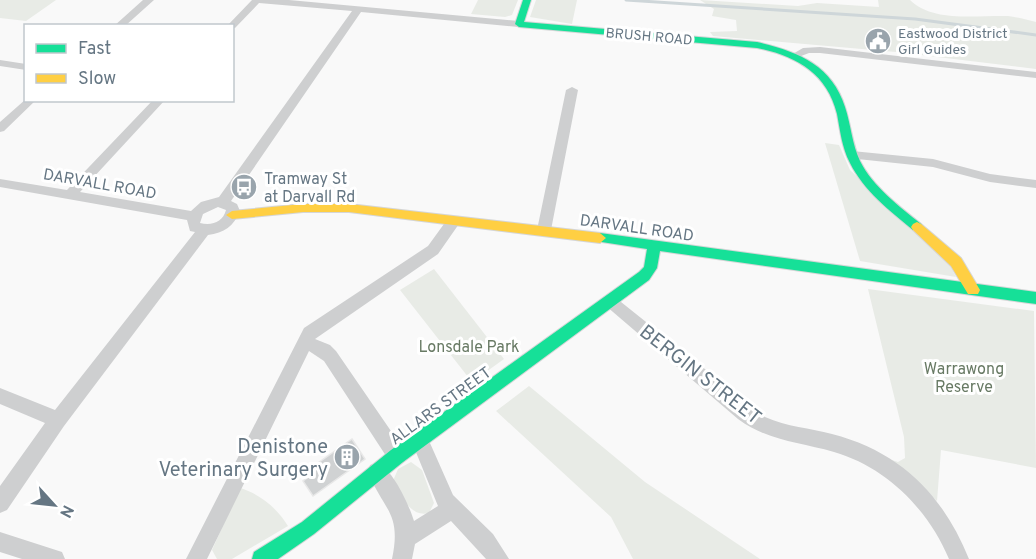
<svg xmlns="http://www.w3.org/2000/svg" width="1036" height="559" font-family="Overpass,sans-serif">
<rect width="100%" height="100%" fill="#f9f9f9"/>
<path fill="#e8ebe6" d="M0,0h56l-30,21 -26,-3z
M478,0h40l-6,15 -7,2 -34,-3z
M536,0h41l-5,24 -42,-7z
M700,0l98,6 19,-3 62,4 -1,-7h32c23,23 68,15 98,16 9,1 19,4 28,6v47l-140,-17 -183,-16 -3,-4 27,-1 -1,-11 -24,-4 2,-7z
M825,143l14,2 11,25 98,92 8,15 -96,-16z
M434,269l70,90 -32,23 -72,-92z
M868,289l166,22 2,157 -95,-18 -4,51 -48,-42 9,3 7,-4 -1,-21z
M529,386l116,96 115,77h-127l-22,-42 -115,-106z
M411,462l11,8 12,33 -5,10c-19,5 -28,-18 -36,-32l5,-12z
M240,488c20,6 37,20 48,38l-56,33h-15l-5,-9z"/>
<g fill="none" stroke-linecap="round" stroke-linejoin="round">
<path stroke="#ced6d9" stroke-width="3" d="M626,0l289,19 121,16"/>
</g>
<path fill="#d0d2d3" stroke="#e8e8e8" stroke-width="1.5" d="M352,439l13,20 -52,37 -10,-15 8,-6 -3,-5z"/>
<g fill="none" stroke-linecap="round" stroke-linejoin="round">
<defs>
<path id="fast" d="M523,0h8l-7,22 233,20c40,9 75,23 88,65 6,18 7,37 15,54 13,26 39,45 61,63l2,3 -2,3h-8c-24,-20 -49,-39 -63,-67 -8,-15 -10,-33 -13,-49 -10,-41 -41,-58 -80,-66l-238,-21 -4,-3z
M600,233l436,59v12l-376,-53 -3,17 -8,12 -246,182 -89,72 -36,25h-26l2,-7 48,-30 89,-72 248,-178 5,-5 3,-18 -52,-8 -1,-3 1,-3z"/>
<path id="slow" d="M303,204h46l251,29 6,5 -6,5 -251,-31h-46l-71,7 -6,-4 6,-4z
M917,222l4,2 40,34 19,32 -2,4h-10l-17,-28 -38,-36 -2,-3 2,-3z"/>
</defs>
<use href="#fast" stroke="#d5d6d7" stroke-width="2"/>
<use href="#slow" stroke="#d5d6d7" stroke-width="2"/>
<path fill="#cecfd0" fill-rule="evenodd" d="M143,0h11l-29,26h-11z
M252,0h37l230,21 5,3 -5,3 -158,-15 -130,189 6,3 3,7c-6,15 -16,22 -32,24l-144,191 -57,84 -7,3v-27l45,-63 -45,-19v-16l55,22 140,-178 -5,-1 -3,-11 -187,-33v-8l67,11 86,-90h12l-85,92 111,19 10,-9 18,-5 133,-186 -93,-8 -24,25 -8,-2zM218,207l8,3c-3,12 -14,16 -26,13l3,-9z
M820,47l216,25v6l-216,-25h-11l-13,5 -5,-3 12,-7z
M0,60l26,4v6l-26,-4z
M572,87l6,3 -27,140 -7,5 -7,-5 29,-140z
M26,99l10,1 -32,31 -4,1v-10z
M852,151l81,8 57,15 46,6v8l-46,-6 -57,-15 -85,-9 -2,-3z
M454,216l7,5 -23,33 -123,85 15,6 6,6 68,99 2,6 -2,6 -7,3 -7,-3 -66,-101 -15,-10 -102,208h-21l118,-231 124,-82 21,-29z
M611,296l5,2 149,119c22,10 45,11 67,17 69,18 111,61 137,125h-20c-21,-50 -63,-92 -115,-107 -35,-10 -66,-11 -96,-33l-132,-113 -3,-4 3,-4z
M420,431l6,3 27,61 40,39 16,25h-23l-35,-38 -36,23 -3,15h-20c10,-47 -9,-49 -24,-87l2,-7 7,-2c16,6 32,42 37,58l24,-15 -27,-66 3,-6z
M0,532l62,20 3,7h-43l-22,-7z"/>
<use href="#fast" fill="#16e098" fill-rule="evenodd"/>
<use href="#slow" fill="#ffcf43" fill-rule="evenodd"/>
</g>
<defs>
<symbol id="civic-disc" viewBox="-11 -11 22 22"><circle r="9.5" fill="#99a4ac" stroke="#fff"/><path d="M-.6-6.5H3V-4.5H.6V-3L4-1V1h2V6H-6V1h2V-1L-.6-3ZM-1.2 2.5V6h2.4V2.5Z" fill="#fff"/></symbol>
<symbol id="bus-disc" viewBox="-11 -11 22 22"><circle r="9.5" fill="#99a4ac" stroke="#fff"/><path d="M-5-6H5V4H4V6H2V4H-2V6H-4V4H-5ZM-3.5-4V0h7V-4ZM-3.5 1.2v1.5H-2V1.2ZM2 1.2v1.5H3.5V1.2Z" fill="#fff"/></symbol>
<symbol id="building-disc" viewBox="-11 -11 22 22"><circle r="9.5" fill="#99a4ac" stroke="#fff"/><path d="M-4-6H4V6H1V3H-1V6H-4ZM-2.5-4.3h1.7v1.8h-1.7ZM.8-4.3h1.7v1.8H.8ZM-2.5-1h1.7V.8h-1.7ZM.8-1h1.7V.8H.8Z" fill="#fff"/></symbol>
</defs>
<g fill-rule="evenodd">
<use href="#civic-disc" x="863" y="26" width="30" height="30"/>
<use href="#bus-disc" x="229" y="172" width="30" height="30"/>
<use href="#building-disc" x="332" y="442" width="30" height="30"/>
</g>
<g text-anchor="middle" stroke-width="6" stroke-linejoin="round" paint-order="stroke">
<g font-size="14" fill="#657683" stroke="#fff" text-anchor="start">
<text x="898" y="38">Eastwood District<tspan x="898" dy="16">Girl Guides</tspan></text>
</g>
<g font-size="14" fill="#657683" stroke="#fff">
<text transform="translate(649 36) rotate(5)" y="5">BRUSH ROAD</text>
</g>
<g font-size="16" fill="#657683" stroke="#fff" text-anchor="start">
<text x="264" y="184">Tramway St<tspan x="264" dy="18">at Darvall Rd</tspan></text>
</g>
<g font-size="16" fill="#657683" stroke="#fff">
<text transform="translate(100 183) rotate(10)" y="6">DARVALL ROAD</text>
<text transform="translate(637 227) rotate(8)" y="6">DARVALL ROAD</text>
<text transform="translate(440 405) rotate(-36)" y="6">ALLARS STREET</text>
</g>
<g font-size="16" fill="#687a64" stroke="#fff">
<text x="469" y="352">Lonsdale Park</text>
<text x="964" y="374">Warrawong<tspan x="964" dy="18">Reserve</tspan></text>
</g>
<g font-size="20" fill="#657683" stroke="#fff">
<text transform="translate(701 374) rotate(38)" y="7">BERGIN STREET</text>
</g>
<g font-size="20" fill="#657683" stroke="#fff" text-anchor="end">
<text x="328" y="453">Denistone<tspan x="328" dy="23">Veterinary Surgery</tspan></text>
</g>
</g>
<rect x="24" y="24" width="210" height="78" fill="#ffffff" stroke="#c1c8cd" stroke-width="1.5"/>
<rect x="36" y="44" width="30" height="9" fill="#16e098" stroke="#c1c8cd" stroke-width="1.5"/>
<text x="78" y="54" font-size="18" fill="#657683">Fast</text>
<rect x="36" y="74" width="30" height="9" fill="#ffcf43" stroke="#c1c8cd" stroke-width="1.5"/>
<text x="78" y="84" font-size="18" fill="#657683">Slow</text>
<g transform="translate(54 505) rotate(117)" stroke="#ffffff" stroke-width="4.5" paint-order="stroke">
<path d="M0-4.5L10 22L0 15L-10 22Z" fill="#657683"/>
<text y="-9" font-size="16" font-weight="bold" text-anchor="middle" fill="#657683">N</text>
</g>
</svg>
